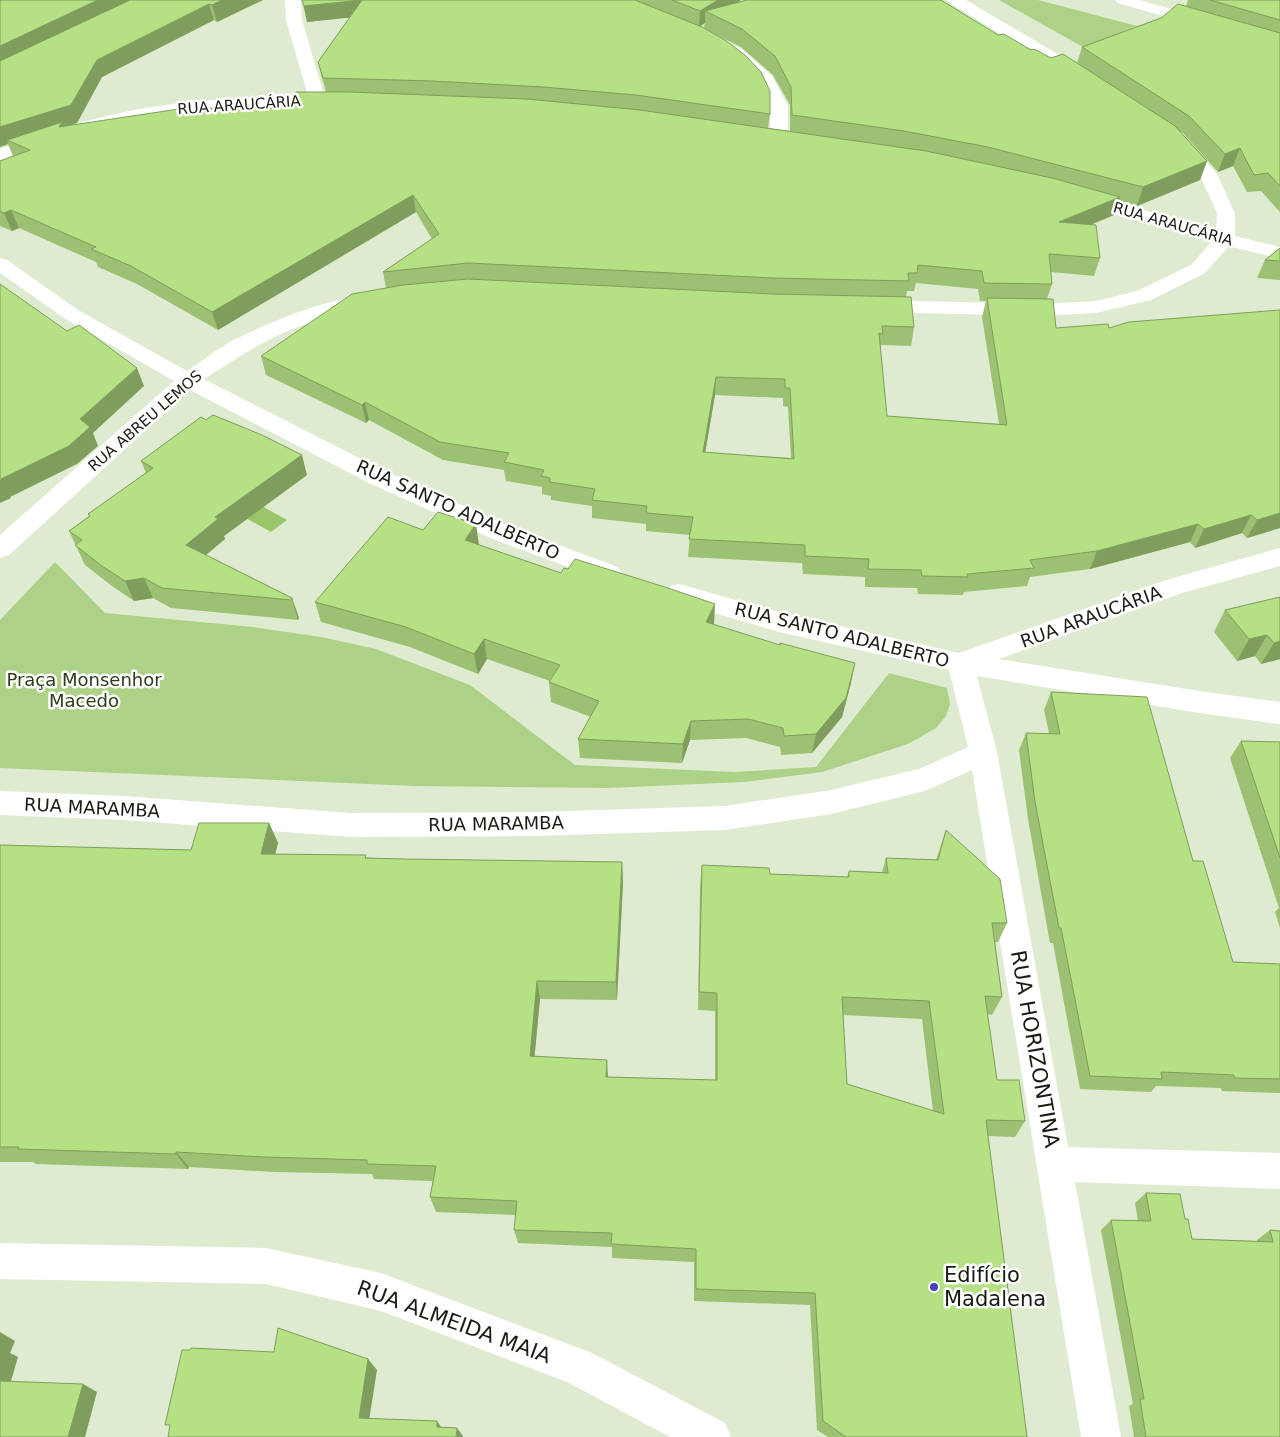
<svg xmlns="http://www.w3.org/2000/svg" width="1280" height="1437" font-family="'DejaVu Sans',sans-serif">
<rect width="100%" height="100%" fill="#deebd0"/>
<path fill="#aed188" d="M999,0h39l99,26 -54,21z
M55,562l50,51 148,14 68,10 55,12 94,36 105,80 160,7 81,-5 73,-94 58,15 3,16 -4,12 -10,12 -28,16 -86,28 -78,10 -136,6 -193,-2 -415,-18v-148z"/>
<path fill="#9bc569" d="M260,505l27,15 -16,12 -27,-15z"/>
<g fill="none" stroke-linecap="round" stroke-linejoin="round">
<path fill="#fff" fill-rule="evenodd" d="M285,0h16l1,20 22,75 8,1 2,4 -2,4 -140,7 -59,9 -49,12 -6,-1 -3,-4 3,-4 55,-13 59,-9 116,-5 -22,-76z
M947,0h19l125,74 2,4 -2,4h-12l-129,-79z
M1115,0h25l70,20 2,3 -2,3 -6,2 -86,-25z
M734,46l6,2 32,28 16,30v33l-3,4 -6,1 -6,-1 -3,-4v-33l-13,-27 -31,-28 2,-3z
M46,134l6,1 3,4 -3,4 -52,17v-11z
M1178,136l6,1 33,37 18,39v23l45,11v12l-51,-13 -24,27 -54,27 -55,13 -55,3 -166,-4 -7,-2 -3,-4 3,-4 7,-2 166,4 55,-3 41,-10 54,-26 21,-24 -138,-38 -2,-4 2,-4 7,-2 135,37 1,-17 -17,-37 -31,-35 3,-4z
M0,258l7,2 71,50 109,61c15,-10 30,-22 45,-30 29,-15 108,-50 138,-42l3,4 -3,4c-25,7 -51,11 -75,21 -33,13 -62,32 -91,51l181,92 128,57 105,39 4,6 -4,6 -9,3 -114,-42 -126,-57 -179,-93 -181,165 -9,3v-23l174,-154 -110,-63 -64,-45z
M1280,548v18l-98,27 -183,66 200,32 81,11v22l-81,-11 -222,-37 20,76 71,395 212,6v36l-205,-7 46,255h-40l-109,-667 -47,21 -94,23 -106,16 -190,6 -184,1 -227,-17 -124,-5v-24l124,5 227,17 184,-1 190,-6 106,-16 88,-21 49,-22 -19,-77 -170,-38 -109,-32 -4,-7 4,-7 9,-2 100,28 180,41 207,-73z
M0,1243l266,5 115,25 211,80 133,70 6,14h-61l-103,-55 -186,-71 -115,-27 -266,-5z"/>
</g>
<path fill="#9cc172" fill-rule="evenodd" d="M0,0h263l-46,22 -3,-2 -112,57 -25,46 -8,3 124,-16 21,1 72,-4 40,-15 -4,-14 -4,-16 32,-45 -43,5 -5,-22h439l-4,3 261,32 53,23 26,5 5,-16 79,-29 25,-12 2,-6h92v212l-19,-21 -14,1 -14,-26 -15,6 -35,-39 -3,-1 27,29 -7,19 -63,26 -18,-5 -5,14 -24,10 10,33 -6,18 -43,-4 1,12 -5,15 9,29h53l171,200 -33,10 -5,-5 -47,15 -5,-6 -100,27 -60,8 -3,9 -63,6 -1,3 -45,-1 -1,-6 -52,-1v-10l-62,-3 -1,-11 -114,-6 2,-22 -44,-4v-7l-54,-6v-12l-41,-6v-4l-9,-2v-7l-36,-6 -2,-11 -61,-10 -74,-40 -3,3 -100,-48 -5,-19 125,-68 -3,-16 49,-33 -16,-27 -198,118 -81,-46 -39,-17 -2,-5 -77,-34 -7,3 -12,-5v-65l13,-5 -5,-12 -8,3zM705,23l-1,5 -4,-2zM711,32l30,15 32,28 17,30v26l-22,-3 2,-14zM916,283l62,6 2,12h6l-4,16 17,107 -112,-8 -7,-69 1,-2 30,1 3,-19 -8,-30 1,-6h7zM715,395l68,3v8l5,1 3,51 -86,-5z
M1280,248v32l-23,-2 8,-18z
M141,461l166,14 -83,61 1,3 -19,16 86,43 7,20 -1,2 -127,-12 -18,-10 -19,3 -22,-15 -27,-21 -16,-34 20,-15 -1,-2 58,-41z
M423,530l56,15 82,28 153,51h-1l138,59 -9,34 -30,36 -31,2 -1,-8 -34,-9 -56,2 -8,23 -102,-5 -2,-19 13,-22 -40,-15 -2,-20 1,-1 -63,-22 -9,15 -68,-27 -89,-25 -6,-20z
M1280,597v62l-19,5 -6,-8 -18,5 -23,-29 11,-22z
M1051,692l142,169 40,101 47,2v129l-58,-2 -1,-3 -65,-2 -5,6 -71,-3 -27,-146h-3l-22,-124 -9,-69 7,-17h23l-5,-23z
M1241,741l39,1v186l-5,-16 4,-4 -49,-150z
M269,823l9,20 -3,11 129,5 218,3 1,20 -6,118 -77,-1 -6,58 74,20 107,3v-69l-17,-1 2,-125 2,-20 68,9 77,3 2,-6 33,1 4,-14 50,2 10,-30 61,93 -9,19h-3l7,55 -10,18 -5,-1 10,66 28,41 -10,16 -27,-1 39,301h-199l-11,-7 -7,-125 -116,-4v-39l-82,-4v-11l-94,-4 -4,-13 2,-15 -80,-3 -6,-15 3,-16 -59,-2 -2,-5 -98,-2 -85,-5 -1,2 -152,-5 -3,-2h-33v-317l191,5zM843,1015l79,4 11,92 -86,-27z
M1146,1193l39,26 7,20 65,2v-1l13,-10 10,1v206h-146l-5,-31 4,-2 -32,-174 10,-10 27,1 -3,-18z"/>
<path fill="#7f9d5c" d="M98,0h41l-139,67v-21z
M222,0h41l-46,22 -5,-17z
M362,0l3,16 -58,6 -3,-16z
M718,0h23l-25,16 -11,-5v12l-6,4 1,-16z
M209,4l5,16 -112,57 -25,46 -13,4 -57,13 1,4 -8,3v-20l97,-67z
M1240,148l-7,18 -15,6 7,-18z
M1207,161l-7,19 -63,26 6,-19z
M413,195l3,17 -198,118 -6,-18z
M1120,197l-6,18 -60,25 5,-18z
M11,210l8,18 -7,3 -8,-18z
M137,368l7,18 -51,47 5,13 -21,18 -67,33 1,1 -11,5v-22l1,-2 79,-60z
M716,377l-1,18 -13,76 1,-19z
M365,402l4,18 -3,3 -4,-18z
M302,455l5,20 -83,61 1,3 -31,26 -8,-20 29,-28z
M1280,513v15l-33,10 10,-18z
M1251,515l-9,18 -47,15 9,-19z
M476,524l3,21 -14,-5z
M1198,524l-8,18 -100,27 7,-18z
M144,578l9,20 -19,3 -9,-20z
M292,598l7,20 -1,2 -6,-20z
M715,604l-1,20 -9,18 1,-20z
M1267,635l-12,21 -18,5 12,-22z
M484,639l3,20 -9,15 -4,-20z
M1280,641v18l-19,5 13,-21z
M855,663l-4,20 -9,34 -30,36 4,-19z
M691,721l-1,19 -8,23 1,-19z
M269,823l9,20 -8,31 -9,-20z
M622,862l1,20 -6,118 -1,-18z
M537,981l3,18 -7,74 -3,-17z
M607,1060l1,17h-2z
M176,1152l13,15 -1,2 -12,-15z
M0,1332l15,9 -5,12 8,4 -9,31 -9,-4z
M368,1359l9,11 -9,57 -9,-9z
M83,1384l14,8 -12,45h-17z
M437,1421l6,9 -6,-3z
M457,1428l6,8v1h-7z"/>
<path fill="#b5e084" stroke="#7f9d5c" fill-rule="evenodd" d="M0,0h98l-98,46z
M130,0h92l-10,5 -3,-1 -112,56 -26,45 -71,22v-66z
M302,0h333l67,27 23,13 20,15 16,17 9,19v23l-134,-19 -93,-8 -111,-6 -109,-3 -5,-16 44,-62 -58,6z
M672,0h46l-18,11z
M747,0h194l57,35 6,-1 27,16 3,-1 17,9 12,-4 112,72 32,35 -64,26 -155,-40 -84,-16 -112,-16 -1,-28 -16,-31 -33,-27 -37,-18z
M1210,0h70v20z
M1178,4l102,29v153l-12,-13 -14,2 -14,-27 -15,6 -36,-38 -107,-69 79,-29z
M296,92h54l177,7 113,11 286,41 126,27 68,19 -61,25 37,3 4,33 -51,-4 3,30h-6l-62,-1 -2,-12 -64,-6 -1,8h-9l1,8 -136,-3 -305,-15 -85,9 56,-38 -26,-39 -201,117 -81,-46 -40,-17 5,-2 -85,-37 -7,3 -4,-2v-50l30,-11 -23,-10 55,-18 -3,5 133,-20 1,3 20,-2 1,3 72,-4z
M1280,248v13l-15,-1z
M468,279l305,15 138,3 3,30 -32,-1 1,8 -4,-1 8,83 120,9 -20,-127 66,1 3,29 52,-4 1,4 20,-6 151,-12v203l-23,7 -6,-5 -47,14 -6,-5 -101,27 -67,9 4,8 -67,6 1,3 -46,-1 -1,-6 -53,-1 1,-10 -64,-3v-11l-116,-6 4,-22 -47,-4 1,-7 -55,-6 3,-11 -45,-7v-4l-9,-2 3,-6 -40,-8 5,-9 -69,-11 -75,-40 -3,3 -101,-49 91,-62 51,-9zM716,377l69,2v9h5l4,71 -91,-7z
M0,284l67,47 12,-6 58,43 -57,51 10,8 -21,19 -68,33v1l-1,1z
M213,415l49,20 40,20 -87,62 3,2 -32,26 106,53v2l-130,-12 -18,-10 -19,3 -23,-15 -27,-21 7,-5 -13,-9 21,-15 -2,-2 65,-46 -12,-7 60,-44 5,3z
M438,512l38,12 -11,16 96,33 3,-5 4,1 7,-10 93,29 47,16 -9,18 74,23v-2l75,20 -9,35 -30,36 -32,2 -1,-8 -35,-9 -57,2 -8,23 -105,-5 21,-38 -50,-19 11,-17 -76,-26 -10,15 -68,-27 -91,-25 73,-85 35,13z
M1280,597v44l-6,2 -7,-8 -18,4 -24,-29z
M1051,692l96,5 46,164h10l30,101 47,2v115l-46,-1v-3l-73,-3 1,7 -72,-3 -29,-148h-2l-24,-126 -9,-69 34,1z
M1241,741l39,1v116z
M199,823h70l-8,31 105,1 -1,3 39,1 218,3 -6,120 -79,-1 -7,75 77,4 -1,17 111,3v-87l-18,-1 3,-127 67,3 1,6 79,3v-6l39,2 -2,-15 52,2 8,-30 54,49 7,44h-15l10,74 -17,-1 12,84h22l6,41 -39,-1 41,317h-181l-23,-16 -8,-128 -119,-4v-40l-85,-5 1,-11 -98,-3 3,-29 -87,-4 6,-31 -69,-2v-4l-104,-3 -87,-5v2l-158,-5 1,-2h-19v-302l191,5zM842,997l87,4 15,113 -97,-30z
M1146,1193l34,1 5,25h3l4,20 81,3 -3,-12 10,1v206h-134l-6,-38h4l-33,-179 40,1z
M278,1328l90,31 -9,59 78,3v6l20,1 -1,9h-288l2,-12h-5l17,-75h8l1,-2 83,4z
M0,1381l83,3 -15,53h-68z"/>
<circle fill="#4841b7" stroke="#fff" stroke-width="2" cx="934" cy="1287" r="5"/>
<g text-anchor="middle" stroke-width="5" stroke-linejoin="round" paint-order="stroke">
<g font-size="15" fill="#181d13" stroke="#fff">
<text transform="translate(239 105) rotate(-4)" y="5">RUA ARAUCÁRIA</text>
<text transform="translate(1173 224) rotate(16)" y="5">RUA ARAUCÁRIA</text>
<text transform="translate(145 421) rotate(-41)" y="5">RUA ABREU LEMOS</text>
</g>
<g font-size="18" fill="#181d13" stroke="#fff">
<text transform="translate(458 510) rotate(24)" y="6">RUA SANTO ADALBERTO</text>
<text transform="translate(1091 617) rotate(-20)" y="6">RUA ARAUCÁRIA</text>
<text transform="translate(842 635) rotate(14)" y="6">RUA SANTO ADALBERTO</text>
<text transform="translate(92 808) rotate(3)" y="6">RUA MARAMBA</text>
<text transform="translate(496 824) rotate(-1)" y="6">RUA MARAMBA</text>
</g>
<g font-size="18" fill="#2c3d17" stroke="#fff">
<text x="84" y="686">Praça Monsenhor<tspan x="84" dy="21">Macedo</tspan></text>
</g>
<g font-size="21" fill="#181d13" stroke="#fff">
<text transform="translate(1035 1049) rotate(80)" y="7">RUA HORIZONTINA</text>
<text transform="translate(454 1322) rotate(20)" y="7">RUA ALMEIDA MAIA</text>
</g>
<g font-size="21" fill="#181d13" stroke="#fff" text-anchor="start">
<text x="944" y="1282">Edifício<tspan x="944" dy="24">Madalena</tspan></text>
</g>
</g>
</svg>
